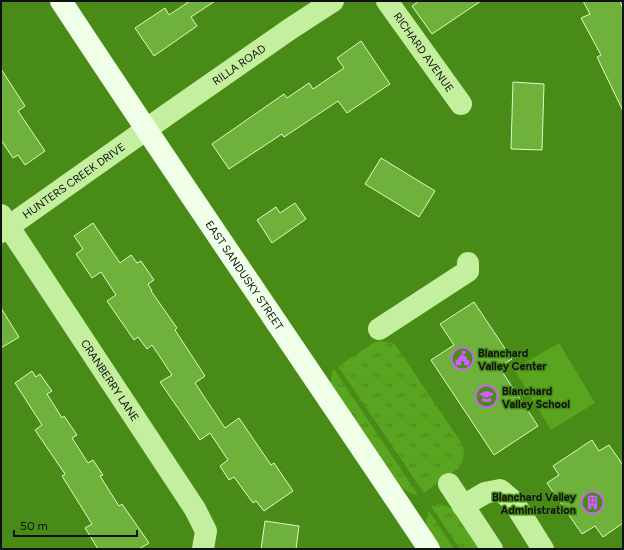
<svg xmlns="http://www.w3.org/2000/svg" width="624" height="550" font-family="Figtree,sans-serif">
<defs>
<pattern id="grass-tufts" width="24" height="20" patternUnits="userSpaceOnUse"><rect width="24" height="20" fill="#5aa51f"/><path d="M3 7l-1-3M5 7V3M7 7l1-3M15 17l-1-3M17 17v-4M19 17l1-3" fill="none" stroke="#49851a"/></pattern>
</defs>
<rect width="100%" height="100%" fill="#488b16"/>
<path fill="url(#grass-tufts)" d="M380,341l13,2 4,4 63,94 4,9 -1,10 -4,8 -35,25 -86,-127 36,-23z
M334,369l84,126c-12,-1 -19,-11 -27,-19l-60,-91v-10z
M439,504l15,5 27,40h-21l-29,-43z
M429,511l25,38h-14c-7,-11 -20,-25 -11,-38z"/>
<path fill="#5aa51f" d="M559,343l36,60 -44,27 -37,-61z"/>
<path fill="#6fb23b" stroke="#ddfbc6" d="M190,1h25l-24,16 6,9 -43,30 -19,-28 30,-20 4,7z
M419,1h62l-49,33 -20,-28z
M583,1h37l3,7v103l-26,-54 4,-2 -20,-37 9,-4z
M361,41l29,43 -43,29 -9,-12 -54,36 -2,-3 -53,35 -17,-25 72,-50 3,4 22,-15 4,6 31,-21 -7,-10z
M1,69l24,37 -7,5 27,40 -20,14 -7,-10 -5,3 -12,-18z
M513,82l31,2 -2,66 -31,-1z
M381,158l54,33 -16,26 -54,-33z
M295,203l11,16 -34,24 -15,-23 19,-13 4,6z
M93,223l27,40 11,-8 6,8 4,-2 13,19 -6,4 4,7h-1l26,37 -2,2 30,46 -10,7 30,45 14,-10 32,47 3,-2 19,28 -29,20 -8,-10 -3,2 -19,-26 -5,3 -9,-14 8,-6 -18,-27 -10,7 -40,-58 12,-7 -20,-30 -5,4 -9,-12 -4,3 -27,-39 9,-6 -15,-23 -9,6 -16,-24 7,-5 -9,-13z
M474,302l38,57 -13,8 39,59 -44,29 -63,-95 23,-15 -14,-21z
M1,308l18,29 -18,11z
M32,371l4,6 4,-3 12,17 -5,3 15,24 2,-2 13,19 -5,3 16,25 5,-3 10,15 -3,1 19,30 3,-2 27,39 -10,6h-41l-13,-21 7,-4 -30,-48 3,-2 -30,-44 7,-5 -27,-42z
M592,440l7,11 10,-6 14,20v58l-20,14 -8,-11 -13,8 -35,-51 12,-8 -6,-9z
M265,521l34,5 -3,23h-35z"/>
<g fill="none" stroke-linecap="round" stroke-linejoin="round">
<g stroke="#c3ef9f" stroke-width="22">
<path id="s1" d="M387,1l74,103"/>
<path id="s2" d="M1,215l194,294 11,22 -3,18"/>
<path id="s3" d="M1,232l167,-118 122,-85 43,-28"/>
<path d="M379,329l89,-58v-8"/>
<path d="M449,484l43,65"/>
<path d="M463,506l22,-13 15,-3 13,11 30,48"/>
</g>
<path stroke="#f0ffe7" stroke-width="22" id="s4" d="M61,1c121,184 246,365 368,548"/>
</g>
<defs>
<symbol id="civic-ring" viewBox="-11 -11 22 22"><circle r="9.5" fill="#488b16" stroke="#d25dff" stroke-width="1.5"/><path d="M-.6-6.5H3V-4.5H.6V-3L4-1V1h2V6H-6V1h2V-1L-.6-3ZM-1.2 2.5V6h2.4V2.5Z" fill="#d25dff"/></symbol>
<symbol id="school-ring" viewBox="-11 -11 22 22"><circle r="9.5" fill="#488b16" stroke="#d25dff" stroke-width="1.5"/><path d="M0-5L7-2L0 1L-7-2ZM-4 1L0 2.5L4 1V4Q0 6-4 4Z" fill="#d25dff"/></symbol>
<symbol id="building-ring" viewBox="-11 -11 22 22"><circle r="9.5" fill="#488b16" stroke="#d25dff" stroke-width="1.5"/><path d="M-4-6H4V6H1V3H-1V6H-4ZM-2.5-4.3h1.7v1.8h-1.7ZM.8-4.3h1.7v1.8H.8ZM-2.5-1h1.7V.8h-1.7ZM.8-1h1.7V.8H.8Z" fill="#d25dff"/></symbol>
</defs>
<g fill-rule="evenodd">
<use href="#civic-ring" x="450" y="346" width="25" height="25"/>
<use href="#school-ring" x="474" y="384" width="25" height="25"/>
<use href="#building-ring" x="580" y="490" width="25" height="25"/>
</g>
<g text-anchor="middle" stroke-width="3" stroke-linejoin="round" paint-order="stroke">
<g font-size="11" fill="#111" stroke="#488b16">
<text dy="4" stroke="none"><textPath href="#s1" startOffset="63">RICHARD AVENUE</textPath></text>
<text dy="4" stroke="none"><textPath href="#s3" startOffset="291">RILLA ROAD</textPath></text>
<text dy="4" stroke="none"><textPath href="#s3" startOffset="89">HUNTERS CREEK DRIVE</textPath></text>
<text dy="4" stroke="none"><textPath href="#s4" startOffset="330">EAST SANDUSKY STREET</textPath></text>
<text dy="4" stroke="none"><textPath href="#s2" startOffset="198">CRANBERRY LANE</textPath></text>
</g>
<g font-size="11" font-weight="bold" fill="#111" stroke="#488b16" text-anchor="start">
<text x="478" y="357">Blanchard<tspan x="478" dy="13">Valley Center</tspan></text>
<text x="502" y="395">Blanchard<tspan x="502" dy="13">Valley School</tspan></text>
<text x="576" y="501" text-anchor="end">Blanchard Valley<tspan x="576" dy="13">Administration</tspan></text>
</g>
</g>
<rect width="624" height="550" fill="none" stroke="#111111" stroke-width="4"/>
<path d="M14 530v6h123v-6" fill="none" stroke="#111111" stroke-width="2"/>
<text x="20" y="530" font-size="12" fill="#111111" stroke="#488b16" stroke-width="3" paint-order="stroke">50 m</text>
</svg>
